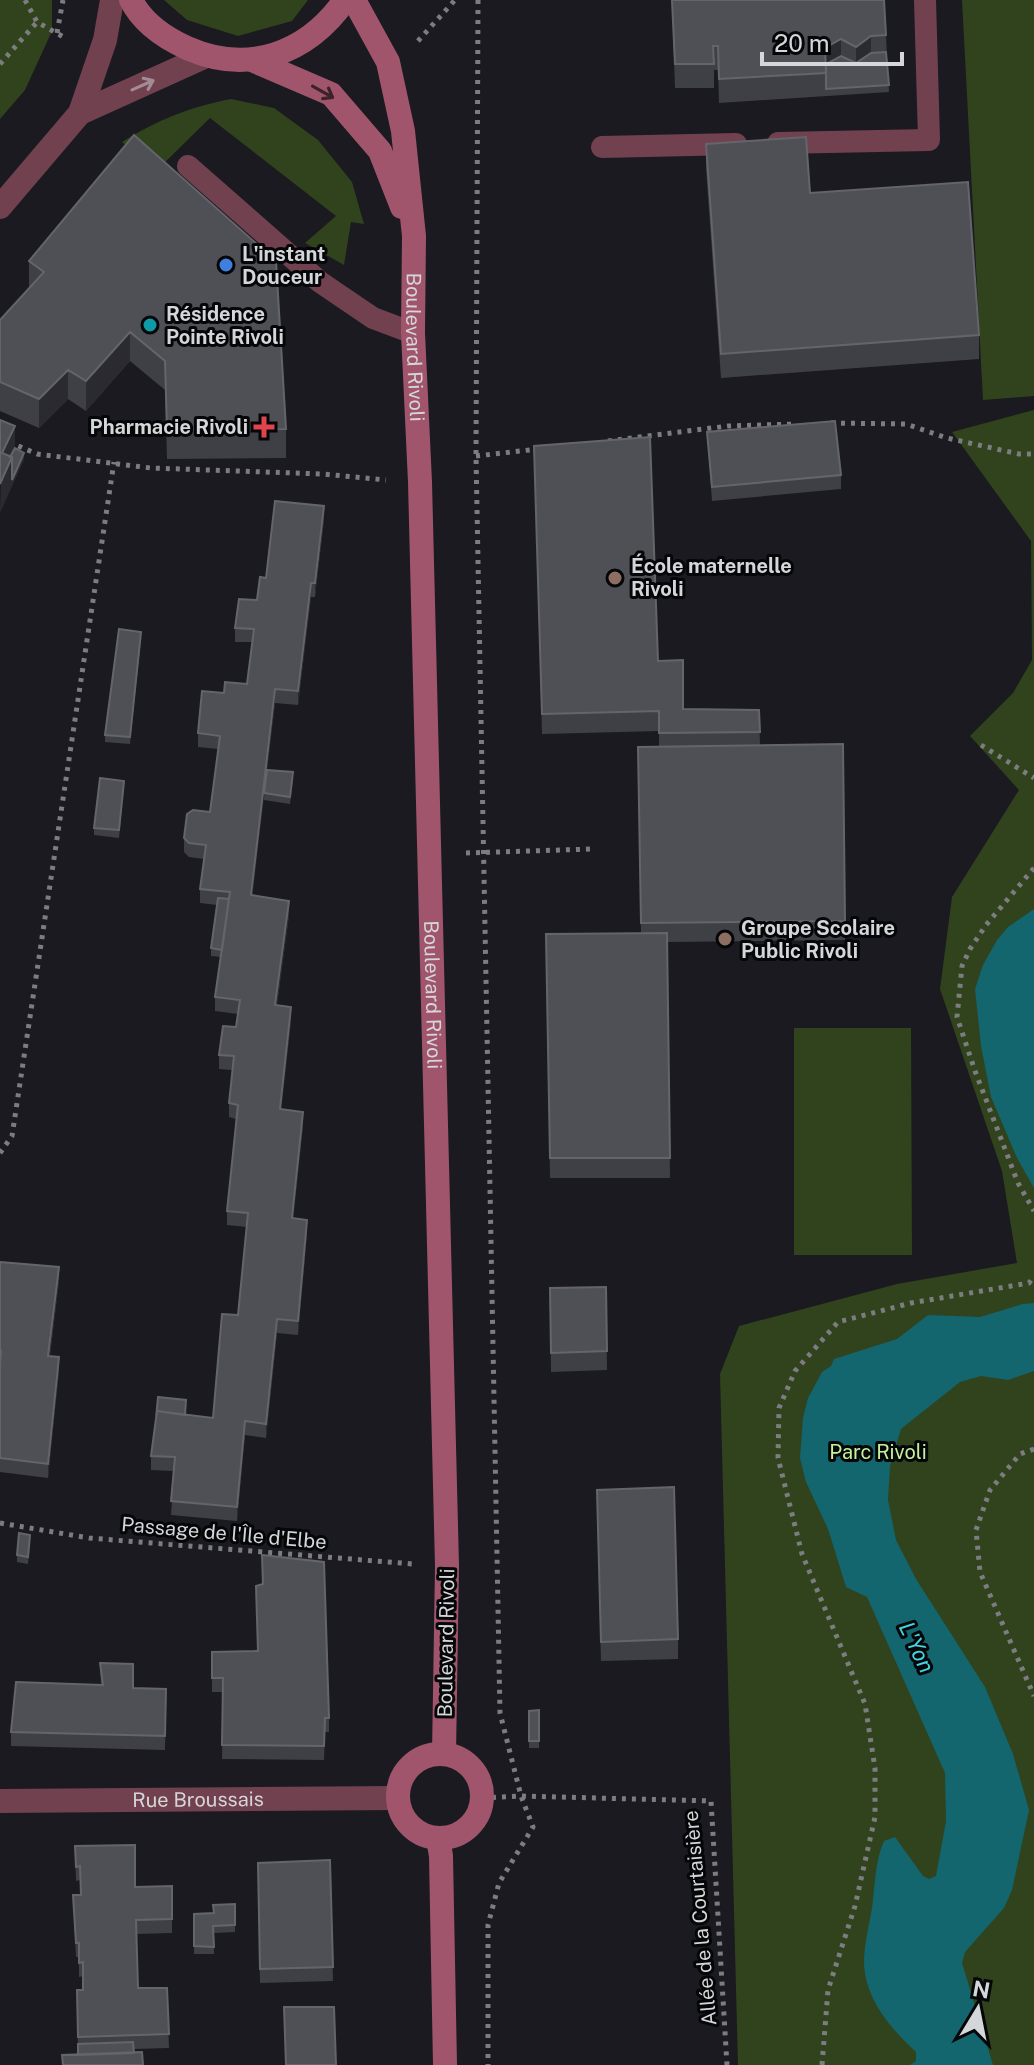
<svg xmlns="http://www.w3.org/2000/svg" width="1034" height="2065" font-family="'Public Sans',sans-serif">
<rect width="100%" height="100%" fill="#1a1a20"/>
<path fill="#30431c" d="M0,0h52v31l-27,59 -25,29z
M164,0h144l-16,21 -54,15 -51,-16z
M962,0h72v396l-51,4z
M231,99l43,9 44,32 34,42 12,42 -13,-2 -7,43 -39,-22 31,-27 -126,-98 -54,53 -34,-29c35,-22 68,-35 109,-43z
M1034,410v1655h-296l-18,-691 19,-48 158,-42 120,-21 -15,-92 -62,-182 12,-92 67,-107 -49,-54 43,-43 19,-33 -1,-119 -79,-109z
M794,1028h117l1,227h-118z"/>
<path fill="#13656e" d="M1034,909v279l-17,-30 -26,-61 -10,-51 -6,-57 8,-24 14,-25 11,-13z
M1034,1303v68l-26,9 -27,-4 -21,6 -59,47 -11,37 -2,34 8,40 20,39 69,108 28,67 16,56 -17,80 -8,18 -39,44 -3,11 31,102h-83l6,-4v-9c-25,-23 -51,-53 -52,-89 0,-18 5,-37 8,-55 3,-22 3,-47 12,-67l11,-4 28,39 6,3 7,-3 10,-55 -1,-48 -78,-176 -21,-10 -18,-58 -22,-47 -6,-24 3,-40 5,-20 14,-26 9,-6 3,-7 63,-20 31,-24 52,2 43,-13z"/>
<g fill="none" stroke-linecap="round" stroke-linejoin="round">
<path stroke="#7c7c81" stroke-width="5" stroke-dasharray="4 6" stroke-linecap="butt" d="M25,0l12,22 30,17
M478,0l-2,456 24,1257 21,83 12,31 -34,56 -11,42v140
M57,33l6,-33
M418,41l37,-41
M0,64l37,-42
M831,423l75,1 41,14 72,16h15
M0,438l37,16 114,14 172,6 63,6
M608,441l120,-15 69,-2
M476,456l62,-7
M981,745l53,33
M466,853l126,-4
M1034,868l-48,57 -16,24 -8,17 -5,51 18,54 43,112 16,28
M0,1153l12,-17 102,-674
M1034,1449l-14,5 -30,36 -14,40 4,42 54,124
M0,1523l89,15 324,26
M482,1798l39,-2 190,5 16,264
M822,2065l6,-75 27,-84 20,-89v-49l-10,-64 -63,-150 -24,-96 1,-50 16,-37 43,-49 73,-19 118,-20 5,-7"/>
<path stroke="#71414f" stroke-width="22" d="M778,143l151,-3 -4,-140
M602,147l134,-3
M188,166l132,116 53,36 40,15"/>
<g stroke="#71414f" stroke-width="24">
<path d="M80,113l126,-57"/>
<path d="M0,207l80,-94 25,-73 7,-40"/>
<path id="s1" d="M0,1801l397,-3"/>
</g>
<g stroke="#a1556c" stroke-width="24">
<path d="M131,0c11,22 34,38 56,48 61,27 120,6 158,-48"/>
<path id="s2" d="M354,0l34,62 15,69 11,105 -1,97 7,149 27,1084 -3,188"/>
<path d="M252,60l79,34 49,57 22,56"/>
<circle cx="440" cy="1796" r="42"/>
<path d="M438,1838l3,18 4,209"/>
</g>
</g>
<path fill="#3f4046" d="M672,0h212l5,92 -170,11 -1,-33h-4v18h-39z
M706,144l104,49 169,142v24l-258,19 -15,-210z
M29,261l257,168v29l-119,1 -2,-69 -35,-29 -44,50 -18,-12 -29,29 -39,-17v-91l29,-32z
M707,432l134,43v14l-129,12z
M534,446l124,215 25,48 76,1 1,36 83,-2 2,196 -178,2 3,236h-120l-4,-244 95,-1 -3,-186h21v-16l-117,3z
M324,520l-9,77h-4l-13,108 -23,-2 -8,67 26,9 -3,25 -26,-4v-9l-12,105 37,19 -12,90 14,16 -10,88 22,17 -10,92 14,16 -9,101 -21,-2 -11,105 -21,-3 -8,86 -66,-6 3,-44 -23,-1v-14l35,-41 27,3 25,-103 9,-88 -20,-2v-14l9,-92 -7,-2v-14l3,-33 -13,-1v-14l17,-28 2,-13 -23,-3v-14l6,-40 -10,-1v-8l6,-43 -17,-2v-14l4,-30 -15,-2 -5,-5v-14l26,-26 8,-63 -20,-2v-14l26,-40 23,-9 5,-42h-17v-14l22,-28 9,-22z
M141,639l-11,105 -25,-2v-7z
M124,788l-5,50 -25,-3v-7z
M0,1262l59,19 -9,75 9,15 -11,107 -48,-6z
M606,1287l1,83 -56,2 -1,-84z
M597,1509l81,130v20l-77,2z
M30,1542l-2,22 -11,-2v-7z
M212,1652l117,66v14h-4l-1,28 -102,-1 1,-67h-11z
M100,1663l33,25 33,1 -1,61 -154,-4v-14l90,-47z
M539,1710v38h-10v-37z
M75,1846l60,41 37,-1v47l-36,1 2,54h29l2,60 -35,1 -56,6 -1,-65h6v-14l-4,1v-20h-3l-3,-62h8l-1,-15 -4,1z
M330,1860l3,121 -73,2 -2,-120z
M235,1904v28l-21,1v21h-20v-40l19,-1z"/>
<path fill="#2a2a30" d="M871,36v24l-15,11v-24z
M841,39v24l-16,9v-24z
M130,332v29l-44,50v-30z
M68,370v29l-29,29v-29z
M15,426v30l9,-3v7l-24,53 2,-60z
M324,506v14l-9,77v-14z
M311,583v14l-13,108v-14z
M141,632v7l-11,105v-7z
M275,689v14l-24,206v-14z
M289,901v14l-14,104v-14z
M291,1007v14l-11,102v-14z
M303,1112v14l-11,106v-14z
M307,1220v14l-9,101v-14z
M59,1267v14l-11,89v-14z
M277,1319v14l-11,105v-14z
M59,1357v14l-11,107v-14z
M245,1421v14l-8,86v-14z"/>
<path fill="#4f5056" stroke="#64656a" stroke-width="2" d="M672,0h212l2,35 -15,1 -15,11 -15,-8 -16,9 1,25 -107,6 -1,-33h-5l1,18h-39z
M886,52l3,33 -63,4v-25l15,-8 15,7 15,-10z
M134,135l142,126 10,168 -119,1 -2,-69 -35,-29 -44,49 -18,-11 -29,29 -39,-17v-62l44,-48 -15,-11z
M806,137l4,56 158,-11 11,153 -258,19 -15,-210z
M0,420l15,6 -13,27 10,4 -12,27z
M835,421l6,54 -129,12 -5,-55z
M650,437l8,224 25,-1v49l76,1 1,22 -101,1v-22l-117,3 -8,-268z
M15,448l9,5 -12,27v-23h-2z
M275,501l49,5 -9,77h-4l-13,108 -23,-2 -24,206 38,6 -14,104 16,2 -11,102 23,3 -11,106 15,2 -9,101 -21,-2 -11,105 -21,-3 -8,86 -66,-6 4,-44 -24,-1 6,-45 56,7 9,-104 16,1 10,-102 -21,-2 11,-106 -9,-2 5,-47 -15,-1 4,-29 13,1 4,-27 -25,-3 15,-105 -30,-3 6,-44 -17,-2 -5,-5 3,-24 6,-4 17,2 10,-76 -22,-3 4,-42 22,2 1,-11 22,2 7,-55 -19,-1 4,-29 18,1 3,-23 6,1z
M119,629l22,3 -11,105 -25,-2z
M843,744l2,177 -204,2 -3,-176z
M267,770l26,2 -3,25 -26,-4z
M100,778l24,3 -5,49 -25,-2z
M218,898l11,1 -7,51 -11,-2z
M667,933l3,225h-120l-4,-224z
M0,1262l59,5 -11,89 11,1 -11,107 -48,-6v-93l1,-14h-1z
M606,1287l1,64 -56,2 -1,-65z
M158,1397l28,3 -1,15 -28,-4 -1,7z
M674,1487l4,152 -77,3 -4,-152z
M19,1533l11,2 -2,22 -11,-2z
M262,1555l62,7 5,156h-4l-1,28 -102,-1 1,-67h-11v-26l46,-1 -2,-65 7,-2z
M100,1663l33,1v24l33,1 -1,47 -154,-4 5,-50 87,3z
M539,1710v31h-10v-30z
M135,1845v42l37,-1v33l-36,1 2,68h29l2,46 -91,3 -1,-47h6v-28l-4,1v-20h-3l-3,-48h8l-1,-29 -4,1 -1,-21z
M330,1860l3,107 -73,2 -2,-106z
M235,1904v21l-22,1 1,21 -20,-1v-32l20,-1 -1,-8z
M284,2007h50l2,58h-50z
M133,2042l1,11 -56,2v-11z
M142,2052l1,13h-80l-1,-10z"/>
<defs><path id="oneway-shaft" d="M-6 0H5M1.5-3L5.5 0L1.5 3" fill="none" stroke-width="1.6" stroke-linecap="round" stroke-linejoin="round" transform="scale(2)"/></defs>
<use stroke="#a38c94" href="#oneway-shaft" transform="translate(143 85) rotate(-24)"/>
<use stroke="#3c222b" href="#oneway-shaft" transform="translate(323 92) rotate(29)"/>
<circle fill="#3f7fe0" stroke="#050608" stroke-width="3" cx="226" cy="265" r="8"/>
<circle fill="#0f9aa8" stroke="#050608" stroke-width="3" cx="150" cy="325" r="8"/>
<path fill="#e0444e" stroke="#050608" stroke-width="3" d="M260 415h8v8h8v8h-8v8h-8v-8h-8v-8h8z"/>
<g fill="#8d6e63" stroke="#050608" stroke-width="3">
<circle cx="615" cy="578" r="8"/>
<circle cx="725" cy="939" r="8"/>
</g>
<g text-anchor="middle" stroke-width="6" stroke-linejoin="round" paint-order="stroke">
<g font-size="20" font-weight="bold" fill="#d5d6d9" stroke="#050608" text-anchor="start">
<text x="242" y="261">L'instant<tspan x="242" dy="23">Douceur</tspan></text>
<text x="166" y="321">Résidence<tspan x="166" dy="23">Pointe Rivoli</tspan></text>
<text x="248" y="434" text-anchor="end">Pharmacie Rivoli</text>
<text x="631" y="573">École maternelle<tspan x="631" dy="23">Rivoli</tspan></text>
<text x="741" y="935">Groupe Scolaire<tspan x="741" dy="23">Public Rivoli</tspan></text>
</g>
<g font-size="20" fill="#d5d6d9" stroke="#050608">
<text dy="7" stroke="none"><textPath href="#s2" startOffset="358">Boulevard Rivoli</textPath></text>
<text dy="7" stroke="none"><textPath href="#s2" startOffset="1006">Boulevard Rivoli</textPath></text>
<text transform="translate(224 1533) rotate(5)" y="7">Passage de l'Île d'Elbe</text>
<text transform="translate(446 1643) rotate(-89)" y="7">Boulevard Rivoli</text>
<text dy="7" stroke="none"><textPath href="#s1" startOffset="198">Rue Broussais</textPath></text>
<text transform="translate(700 1918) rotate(-95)" y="7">Allée de la Courtaisière</text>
</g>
<g font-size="20" fill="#c4f199" stroke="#050608">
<text x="878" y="1459">Parc Rivoli</text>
</g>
<g font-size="22" font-style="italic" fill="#41d5e6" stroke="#050608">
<text transform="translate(917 1647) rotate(64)" y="8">L'Yon</text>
</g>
</g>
<g transform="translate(978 2009) rotate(10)" stroke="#050608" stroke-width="6" paint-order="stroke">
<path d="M0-6L14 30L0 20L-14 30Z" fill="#d5d6d9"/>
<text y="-12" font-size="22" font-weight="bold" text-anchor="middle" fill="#d5d6d9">N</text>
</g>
<path d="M762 52v12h140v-12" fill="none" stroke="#d5d6d9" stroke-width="4"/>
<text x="774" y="52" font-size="24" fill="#d5d6d9" stroke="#050608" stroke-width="6" paint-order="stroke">20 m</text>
</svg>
